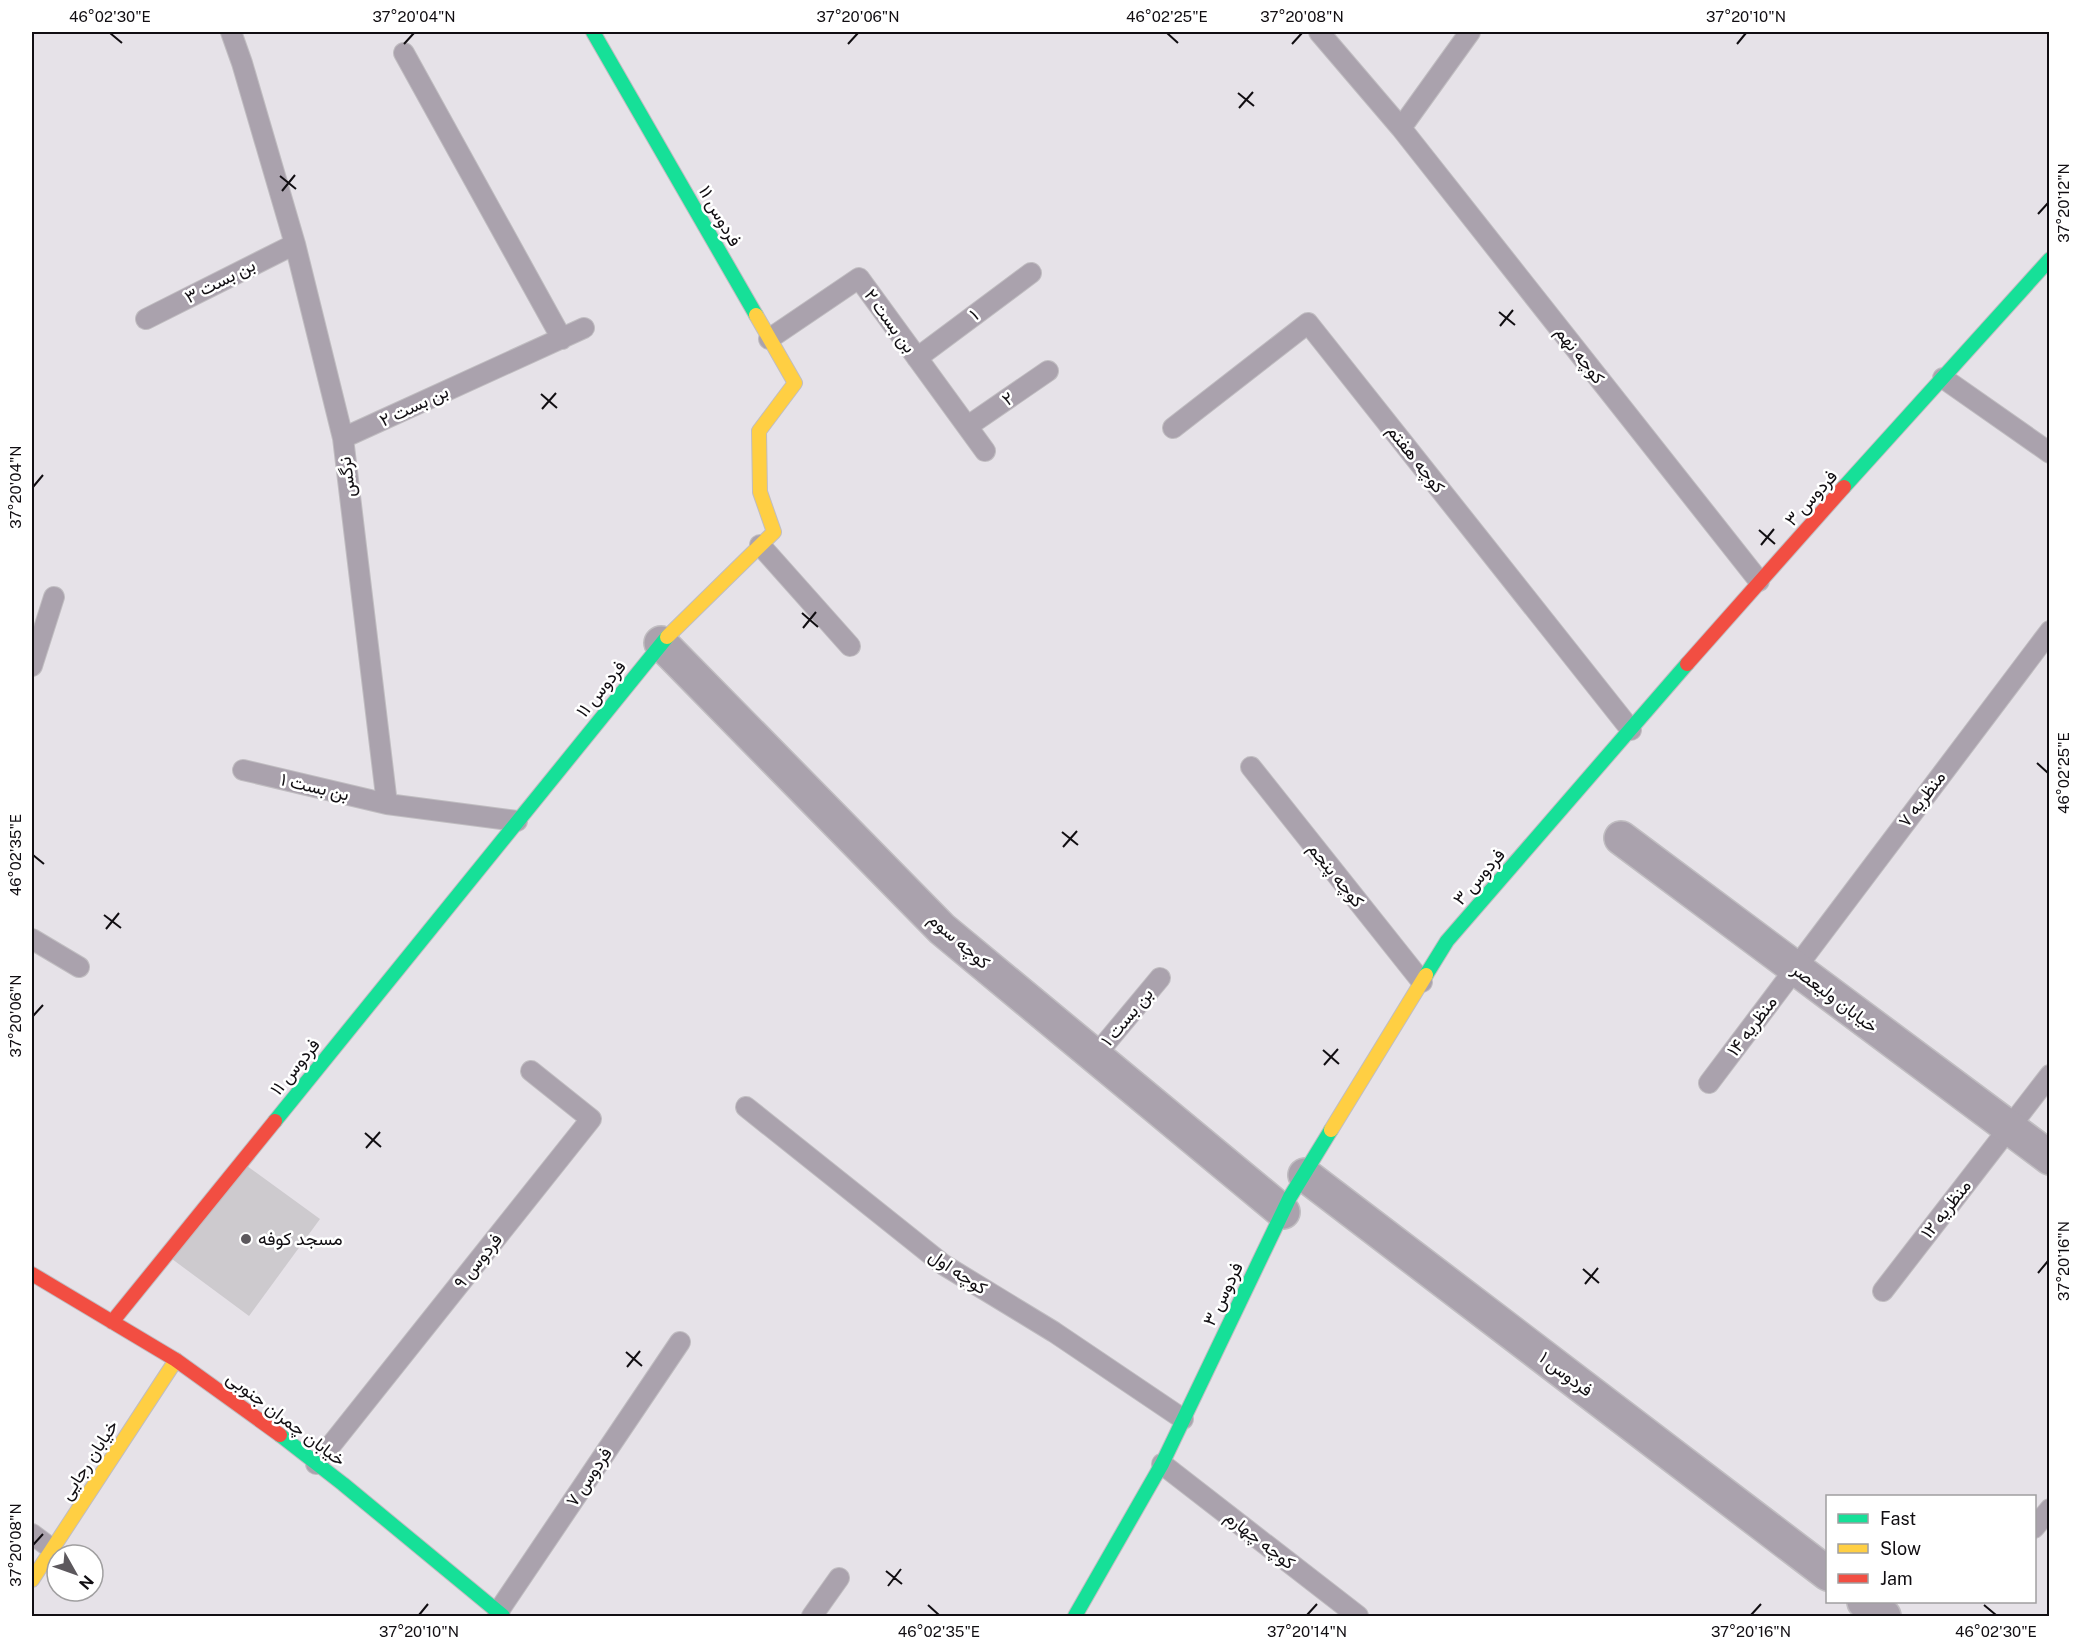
<svg xmlns="http://www.w3.org/2000/svg" width="2081" height="1648" font-family="'Public Sans',Vazirmatn,sans-serif">
<rect width="100%" height="100%" fill="#e6e2e8"/>
<path fill="#cdcace" d="M243,1163l77,56 -71,97 -77,-57z"/>
<g fill="none" stroke-linecap="round" stroke-linejoin="round">
<defs>
<path id="lane" d="M231,32l11,31 53,181 48,194 44,366 130,17
M1319,32l82,96 358,453
M404,53l158,286
M1401,128l69,-96
M146,319l149,-75
M769,339l90,-61 126,173
M917,358l114,-85
M1943,378l107,75
M968,426l80,-55
M1173,428l135,-105 323,407
M343,438l241,-110
M760,545l90,101
M32,666l22,-69
M1251,767l171,215
M243,770l144,34
M32,939l47,28
M1095,1056l65,-78
M1709,1083l341,-452
M746,1107l198,158 110,67 129,87
M1883,1291l167,-216
M316,1464l275,-345 -60,-48
M1162,1464l196,152
M2034,1528l16,-19
M32,1534l20,15
M498,1612l182,-270
M812,1616l27,-38"/>
<path id="street" d="M661,643l281,286 341,283
M1621,838l429,320
M1305,1175l523,399
M1864,1602l20,14"/>
<path id="fast" d="M593,32l163,283
M1844,487l206,-228
M1426,975l21,-34 240,-277
M275,1121l392,-484
M280,1435l63,49 160,132
M1075,1616l87,-152 128,-267 41,-67"/>
<path id="slow" d="M667,637l107,-105 -14,-40 -1,-61 36,-48 -39,-68
M1331,1130l95,-155
M32,1580l144,-220"/>
<path id="jam" d="M1687,664l157,-177
M32,1274l144,86 104,75
M112,1322l163,-201"/>
</defs>
<use href="#lane" stroke="#c0bdc1" stroke-width="22"/>
<use href="#street" stroke="#c0bdc1" stroke-width="36"/>
<use href="#fast" stroke="#c0bdc1" stroke-width="16"/>
<use href="#slow" stroke="#c0bdc1" stroke-width="16"/>
<use href="#jam" stroke="#c0bdc1" stroke-width="16"/>
<use href="#lane" stroke="#aaa2ad" stroke-width="20"/>
<use href="#street" stroke="#aaa2ad" stroke-width="33"/>
<use href="#fast" stroke="#16e098" stroke-width="14"/>
<use href="#slow" stroke="#ffcf43" stroke-width="14"/>
<use href="#jam" stroke="#f24e42" stroke-width="14"/>
</g>
<path fill="none" stroke="#110e12" stroke-width="2" d="M110,33l12,10M1167,33l11,10M404,44l10,-11M848,44l10,-11M1292,44l10,-11M1737,44l9,-11M1238,93l16,13M1239,108l14,-16M280,176l16,13M282,191l13,-16M2038,214l10,-11M1499,312l16,13M1500,326l13,-16M541,394l16,14M542,409l14,-16M33,487l10,-12M1759,530l16,14M1761,545l13,-16M802,613l16,14M803,628l13,-16M2037,763l11,10M1062,832l16,13M1063,847l14,-16M33,855l11,9M104,915l17,13M106,929l13,-16M33,1016l10,-11M1323,1050l16,14M1324,1065l14,-16M365,1133l16,14M366,1148l14,-16M1583,1269l16,14M2038,1273l10,-12M1585,1284l13,-16M626,1352l16,14M627,1367l13,-16M33,1545l10,-11M886,1571l16,13M888,1586l13,-17M928,1605l11,10M1984,1605l12,10M419,1615l9,-11M1307,1615l10,-11M1751,1615l10,-11"/>
<circle fill="#5c585d" stroke="#fff" stroke-width="2" cx="246" cy="1239" r="6"/>
<g text-anchor="middle" stroke-width="5" stroke-linejoin="round" paint-order="stroke">
<g font-size="18" fill="#110e12" stroke="#fff">
<text transform="translate(720 216) rotate(60)" y="6">فردوس ۱۱</text>
<text transform="translate(220 281) rotate(-27)" y="6">بن بست ۳</text>
<text transform="translate(974 315) rotate(-37)" y="6">۱</text>
<text transform="translate(890 321) rotate(54)" y="6">بن بست ۲</text>
<text transform="translate(1580 355) rotate(52)" y="6">کوچه نهم</text>
<text transform="translate(1008 399) rotate(-35)" y="6">۲</text>
<text transform="translate(414 406) rotate(-25)" y="6">بن بست ۲</text>
<text transform="translate(1416 459) rotate(52)" y="6">کوچه هفتم</text>
<text transform="translate(347 477) rotate(-97)" y="6">نرگس</text>
<text transform="translate(1811 498) rotate(-48)" y="6">فردوس ۳</text>
<text transform="translate(601 689) rotate(-51)" y="6">فردوس ۱۱</text>
<text transform="translate(315 787) rotate(13)" y="6">بن بست ۱</text>
<text transform="translate(1922 799) rotate(-53)" y="6">منظریه ۷</text>
<text transform="translate(1336 875) rotate(51)" y="6">کوچه پنجم</text>
<text transform="translate(1479 877) rotate(-49)" y="6">فردوس ۳</text>
<text transform="translate(959 941) rotate(41)" y="6">کوچه سوم</text>
<text transform="translate(1835 998) rotate(37)" y="6">خیابان ولیعصر</text>
<text transform="translate(1127 1017) rotate(-50)" y="6">بن بست ۱</text>
<text transform="translate(1752 1026) rotate(-53)" y="6">منظریه ۱۴</text>
<text transform="translate(295 1067) rotate(-51)" y="6">فردوس ۱۱</text>
<text transform="translate(1946 1209) rotate(-52)" y="6">منظریه ۱۲</text>
<text transform="translate(478 1261) rotate(-51)" y="6">فردوس ۹</text>
<text transform="translate(958 1272) rotate(34)" y="6">کوچه اول</text>
<text transform="translate(1223 1294) rotate(-64)" y="6">فردوس ۳</text>
<text transform="translate(1566 1374) rotate(37)" y="6">فردوس ۱</text>
<text transform="translate(286 1419) rotate(37)" y="6">خیابان چمران جنوبی</text>
<text transform="translate(89 1460) rotate(-57)" y="6">خیابان رجایی</text>
<text transform="translate(589 1477) rotate(-56)" y="6">فردوس ۷</text>
<text transform="translate(1260 1540) rotate(38)" y="6">کوچه چهارم</text>
</g>
<g font-size="18" fill="#110e12" stroke="#fff" text-anchor="start">
<text x="258" y="1245">مسجد کوفه</text>
</g>
</g>
<rect width="2081" height="1648" fill="none" stroke="#ffffff" stroke-width="66"/>
<rect x="1826" y="1495" width="210" height="108" fill="#ffffff" stroke="#a09fa0" stroke-width="1.5"/>
<rect x="1838" y="1514" width="30" height="9" fill="#16e098" stroke="#a09fa0" stroke-width="1.5"/>
<text x="1880" y="1525" font-size="18" fill="#110e12">Fast</text>
<rect x="1838" y="1544" width="30" height="9" fill="#ffcf43" stroke="#a09fa0" stroke-width="1.5"/>
<text x="1880" y="1555" font-size="18" fill="#110e12">Slow</text>
<rect x="1838" y="1574" width="30" height="9" fill="#f24e42" stroke="#a09fa0" stroke-width="1.5"/>
<text x="1880" y="1585" font-size="18" fill="#110e12">Jam</text>
<g transform="translate(75 1573) rotate(130)"><circle r="28" fill="#ffffff" stroke="#a09fa0" stroke-width="1.5"/>
<path d="M0-4.5L10 22L0 15L-10 22Z" fill="#5c585d"/>
<text y="-9" font-size="16" font-weight="bold" text-anchor="middle" fill="#110e12">N</text>
</g>
<rect x="33" y="33" width="2015" height="1582" fill="none" stroke="#110e12" stroke-width="2"/>
<g font-size="15" text-anchor="middle" fill="#110e12">
<text x="110" y="22">46°02'30"E</text>
<text x="414" y="22">37°20'04"N</text>
<text x="858" y="22">37°20'06"N</text>
<text x="1167" y="22">46°02'25"E</text>
<text x="1302" y="22">37°20'08"N</text>
<text x="1746" y="22">37°20'10"N</text>
<text transform="translate(2064 203) rotate(-90)" y="5">37°20'12"N</text>
<text transform="translate(16 487) rotate(-90)" y="5">37°20'04"N</text>
<text transform="translate(2064 773) rotate(-90)" y="5">46°02'25"E</text>
<text transform="translate(16 855) rotate(-90)" y="5">46°02'35"E</text>
<text transform="translate(16 1016) rotate(-90)" y="5">37°20'06"N</text>
<text transform="translate(2064 1261) rotate(-90)" y="5">37°20'16"N</text>
<text transform="translate(16 1545) rotate(-90)" y="5">37°20'08"N</text>
<text x="419" y="1637">37°20'10"N</text>
<text x="939" y="1637">46°02'35"E</text>
<text x="1307" y="1637">37°20'14"N</text>
<text x="1751" y="1637">37°20'16"N</text>
<text x="1996" y="1637">46°02'30"E</text>
</g>
</svg>
